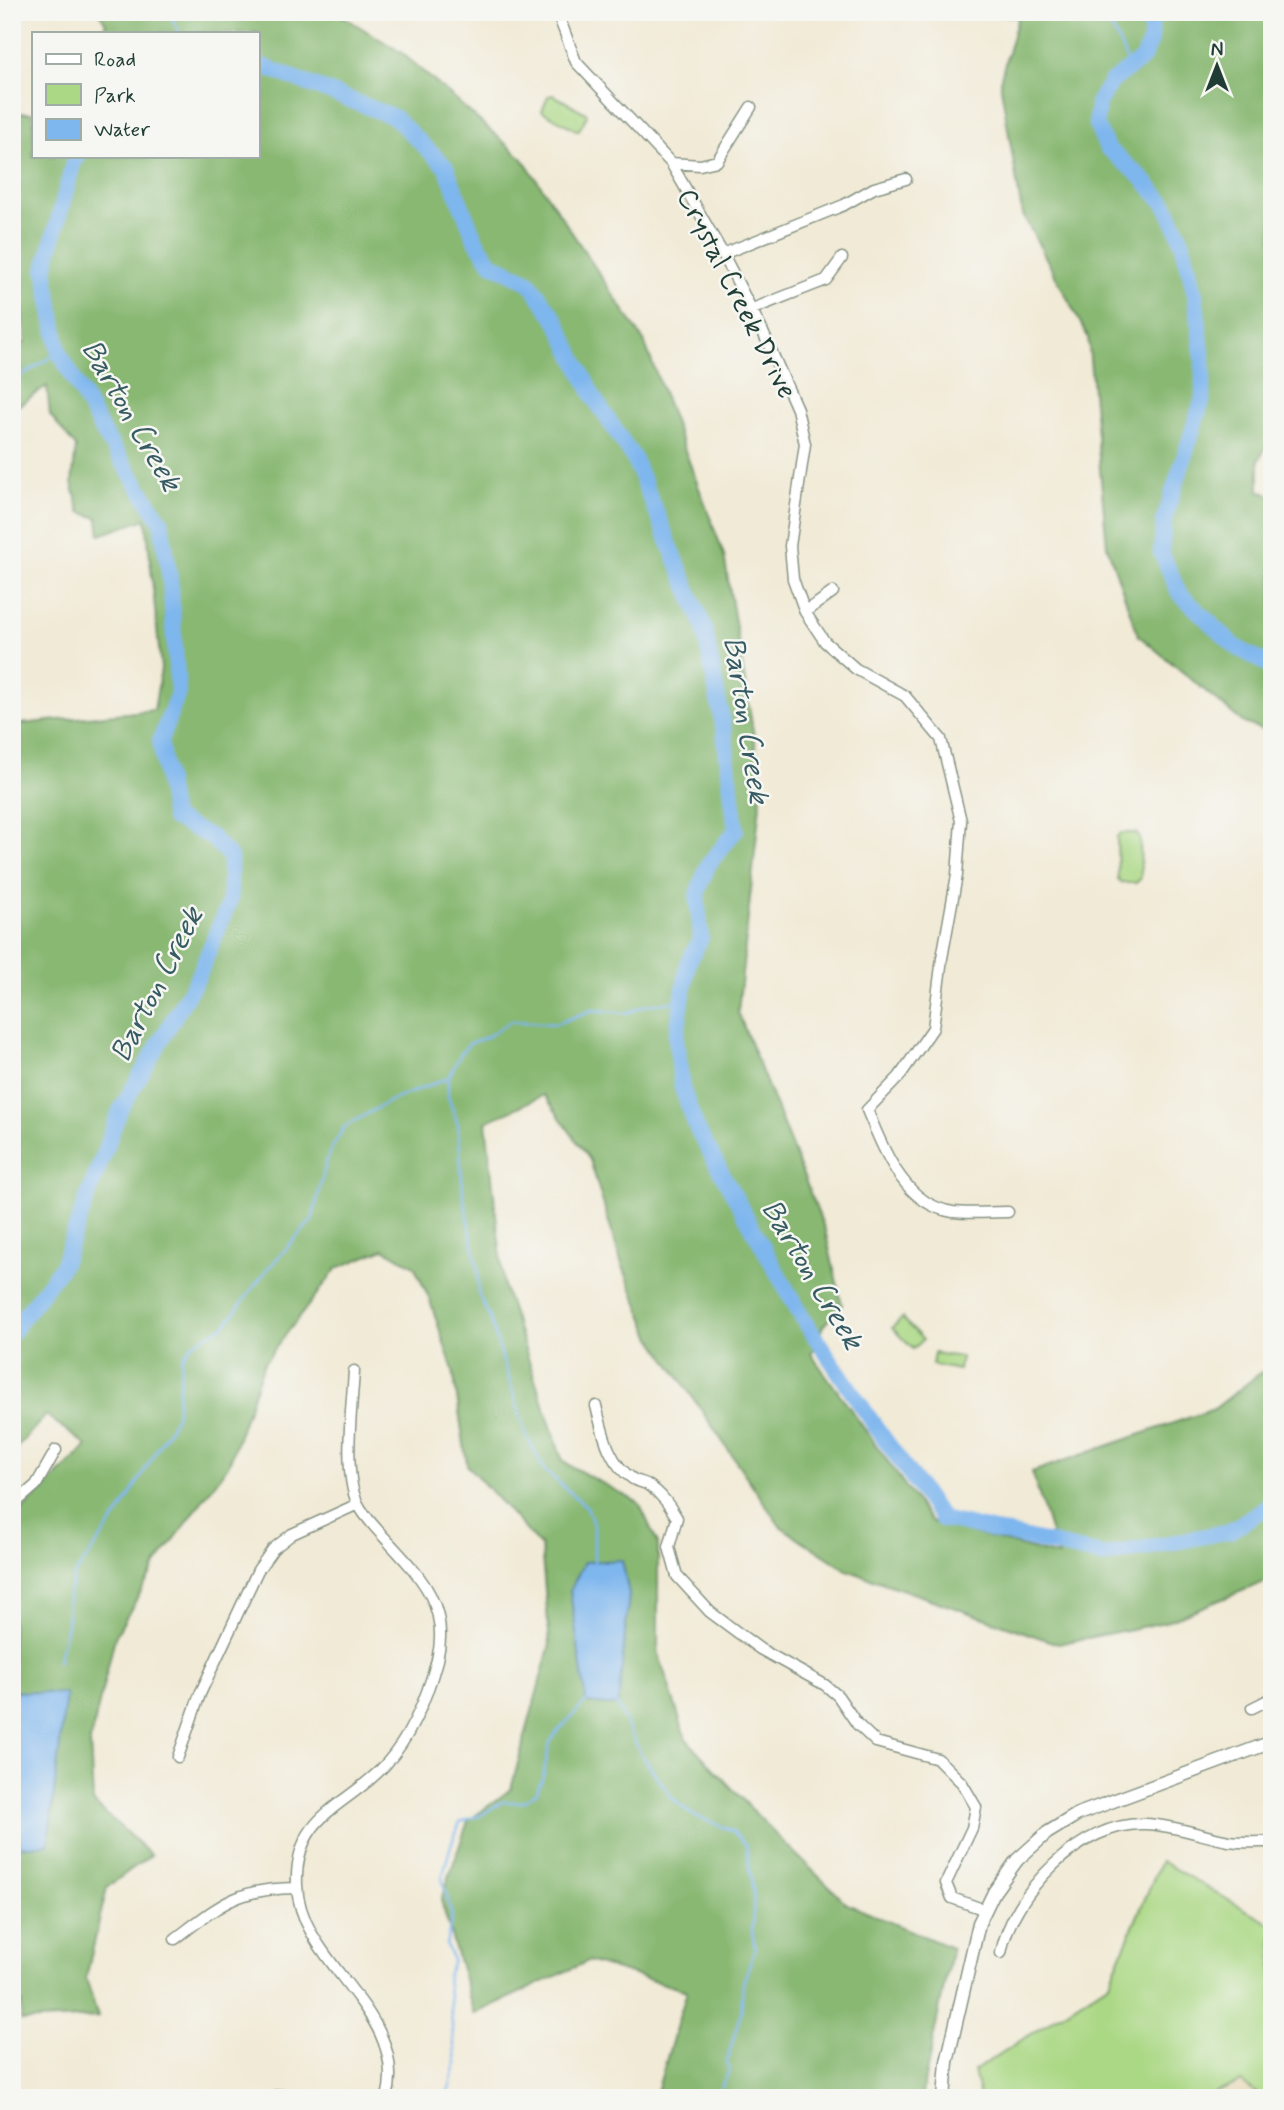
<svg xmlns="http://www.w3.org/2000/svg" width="1284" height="2110" font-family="Mynerve,sans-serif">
<rect width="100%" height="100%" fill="#f6f6f2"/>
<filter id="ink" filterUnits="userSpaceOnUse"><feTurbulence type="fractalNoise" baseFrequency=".0143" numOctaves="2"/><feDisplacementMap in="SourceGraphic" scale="14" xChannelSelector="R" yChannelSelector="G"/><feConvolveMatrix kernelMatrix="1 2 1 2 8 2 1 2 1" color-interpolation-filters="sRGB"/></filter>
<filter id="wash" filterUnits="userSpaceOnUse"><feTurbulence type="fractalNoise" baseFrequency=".00686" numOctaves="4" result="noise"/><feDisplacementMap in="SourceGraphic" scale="28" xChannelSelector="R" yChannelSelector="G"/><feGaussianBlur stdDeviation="1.57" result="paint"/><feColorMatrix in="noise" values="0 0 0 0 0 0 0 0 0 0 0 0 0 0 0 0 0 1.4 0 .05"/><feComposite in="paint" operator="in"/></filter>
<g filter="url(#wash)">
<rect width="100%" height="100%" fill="#f1ead6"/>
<path fill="#e8d9ba" d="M1241,2082l21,16h-59z"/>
<path fill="#abd885" stroke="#658a5c" stroke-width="2" d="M553,95l33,18 1,3 -8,14h-3l-34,-19 6,-15z
M1121,833h15l4,5 1,40 -5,5h-14l-4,-4 -1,-42z
M902,1318l21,22 -10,9 -21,-21z
M934,1353l27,4 -2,13 -27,-5z
M1161,1861l111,64v173h-10l-21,-16 -38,16h-223l-6,-27 135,-88z"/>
<path fill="#88b872" stroke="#547a53" stroke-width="2" d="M99,12h237l66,41 121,106 121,182 80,214 38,230 -24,227 87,218 17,75 -19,21 -12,28 120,168 127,34 -26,-84 182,-63 58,-45v215l-107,43 -107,22 -211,-74 -67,-44 -129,-190 -30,-74 -31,-102 -46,-65 -58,27 18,165 59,175 76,41 19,41v108l28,87 87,93 74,72 105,44 -31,150h-266l32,-107 -99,-30 -114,53 -33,-114 27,-79 43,-32 39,-145 -9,-97 -74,-82 -14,-95 -24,-72 -15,-32 -30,-17 -47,19 -73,95 -35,101 -73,101 -41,72 -25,104 3,61 58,53 -44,32 -21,91 12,39 -77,4 1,-18h-10v-483l75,-74 -41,-31 -34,38v-446l4,-51 -4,-4v-227l142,-15 7,-41 -15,-150 -46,16 -2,-17 -18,-6 -8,-29 4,-36 -26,-32 -3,-29 -35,24v-57l14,-12 -12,-96 5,-60 -7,7v-79h21v43h224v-123h-158l7,-9z
M971,12h301v423l-13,25v31l13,5v237l-28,-10 -106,-88 -31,-89 -19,-209 -66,-124 -22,-132 18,-64z"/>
<path fill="#7eb6ee" stroke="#4e7a91" stroke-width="2" d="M622,1560l7,34 -11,112 -32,-3 -16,-112 14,-29z
M12,1691l54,3 -18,150 -28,3 -8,-72z"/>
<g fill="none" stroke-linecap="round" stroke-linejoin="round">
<path stroke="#7eb6ee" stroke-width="2.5" d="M168,12l12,21
M1093,12l20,18 17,37
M12,382l47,-30
M448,1078v19l10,27 5,70 15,76v23l12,26 36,115 18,36 43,37 7,20v36
M58,1662l9,-37 1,-29 7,-22 47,-65 54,-92 6,-59 10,-14 33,-19 41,-54 46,-51 16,-65 16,-28 46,-26 58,-23 14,-26 8,-9 17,-6 24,-16 45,3 36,-14 35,3 20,-8 35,-4
M617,1705l24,49 32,45 18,15 42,17 13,14 8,52 -2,33 3,20 -12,33 -2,29 -14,49 2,10 -13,27
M447,2096l9,-32 -9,-88 6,-16 -7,-15 6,-28 -10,-39 9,-33 9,-23 21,-7 21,-13h21l14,-10 6,-16 7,-34 7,-10 31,-32"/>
<path stroke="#7eb6ee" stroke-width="16" d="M1152,12l-1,28 -8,18 -32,24 -13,21 -2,22 11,23 33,28 26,29 16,36 13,53 8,66v38l-39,122 -3,32 18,41 57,54 36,20
M257,64l137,53 52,50 29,72 16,24 38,19 27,38 38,78 40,61 70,168 20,104 12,99 -28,35 -11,29 4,44 -13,25 -12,75 6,50 15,41 106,190 70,104 69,96 163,37 125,-25 42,-28
M12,1332l50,-66 58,-156 79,-135 31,-75v-43l-19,-20 -38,-19 -13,-77 18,-48 -8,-114 -9,-58 -58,-89 -44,-80 -14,-83 28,-105 5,-8"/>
</g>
</g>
<g filter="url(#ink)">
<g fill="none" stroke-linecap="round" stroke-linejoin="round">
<defs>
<path id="minor" d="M557,12l19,50 95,101 52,91 39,76 35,79 8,35 -15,102 3,33 12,33 20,30 31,27 49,27 36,43 20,82 -4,54 -15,83 -9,70 -34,49 -32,33c17,40 37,95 86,102 18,2 37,0 55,0
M671,163l29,2 17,-4 34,-54
M723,254l121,-49 30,-17 32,-9
M750,310l76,-30 16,-22
M805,612l28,-20
M354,1371c-2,35 -11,101 3,131 6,13 17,24 26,34 34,37 68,68 54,124 -10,37 -25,75 -51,104 -38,43 -92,49 -89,121 2,78 113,128 90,213
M596,1406c7,27 12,57 37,73 5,3 11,3 15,6 14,9 21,20 29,33l-8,29 8,29 33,36 50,37 65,36 13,11 19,28 19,18 62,17 24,24 14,24 -4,21 -26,55 6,15 33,12
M12,1506l24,-21 20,-35
M1252,1708l20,-10
M178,1757l22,-63 58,-124 15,-21 19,-15 66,-30
M175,1939c45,-34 62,-51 122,-51
M1001,1953c11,-59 80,-132 144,-129 29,1 57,12 84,17 14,2 29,1 43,1
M264,2098l17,-3 17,3"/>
<path id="tertiary" d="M944,2098l3,-36 32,-139 15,-31 23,-32 30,-27 31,-19 194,-72"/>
</defs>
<use href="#minor" stroke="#889485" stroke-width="13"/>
<use href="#tertiary" stroke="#889485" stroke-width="15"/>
<use href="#minor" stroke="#fff" stroke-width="10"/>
<use href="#tertiary" stroke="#fff" stroke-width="12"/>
</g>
</g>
<g text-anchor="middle" stroke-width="5" stroke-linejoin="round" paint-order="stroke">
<g font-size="28" fill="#1f3d34" stroke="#f6f6f2">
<text transform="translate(738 293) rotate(63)" y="10">Crystal Creek Drive</text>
</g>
<g font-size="30" font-style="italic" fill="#375b62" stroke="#f6f6f2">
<text transform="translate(132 415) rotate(60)" y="10">Barton Creek</text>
<text transform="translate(747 720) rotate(81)" y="10">Barton Creek</text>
<text transform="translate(156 984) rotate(-63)" y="10">Barton Creek</text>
<text transform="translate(813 1274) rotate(59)" y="10">Barton Creek</text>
</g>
</g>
<rect width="1284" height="2110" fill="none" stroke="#f6f6f2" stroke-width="42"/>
<rect x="32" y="32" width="228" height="126" fill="#f6f6f2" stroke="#a0aca6" stroke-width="2"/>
<rect x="46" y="54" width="35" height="10" fill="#ffffff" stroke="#a0aca6" stroke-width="2"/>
<text x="94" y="66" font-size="21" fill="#1f3d34">Road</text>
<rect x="46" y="84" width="35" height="21" fill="#abd885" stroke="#a0aca6" stroke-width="2"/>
<text x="94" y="102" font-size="21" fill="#1f3d34">Park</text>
<rect x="46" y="119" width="35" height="21" fill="#7eb6ee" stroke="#a0aca6" stroke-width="2"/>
<text x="94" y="136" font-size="21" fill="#1f3d34">Water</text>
<g transform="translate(1217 66)" stroke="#f6f6f2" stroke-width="5" paint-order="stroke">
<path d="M0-5L12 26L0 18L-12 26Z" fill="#1f3d34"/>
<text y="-10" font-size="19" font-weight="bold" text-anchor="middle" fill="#1f3d34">N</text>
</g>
</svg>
